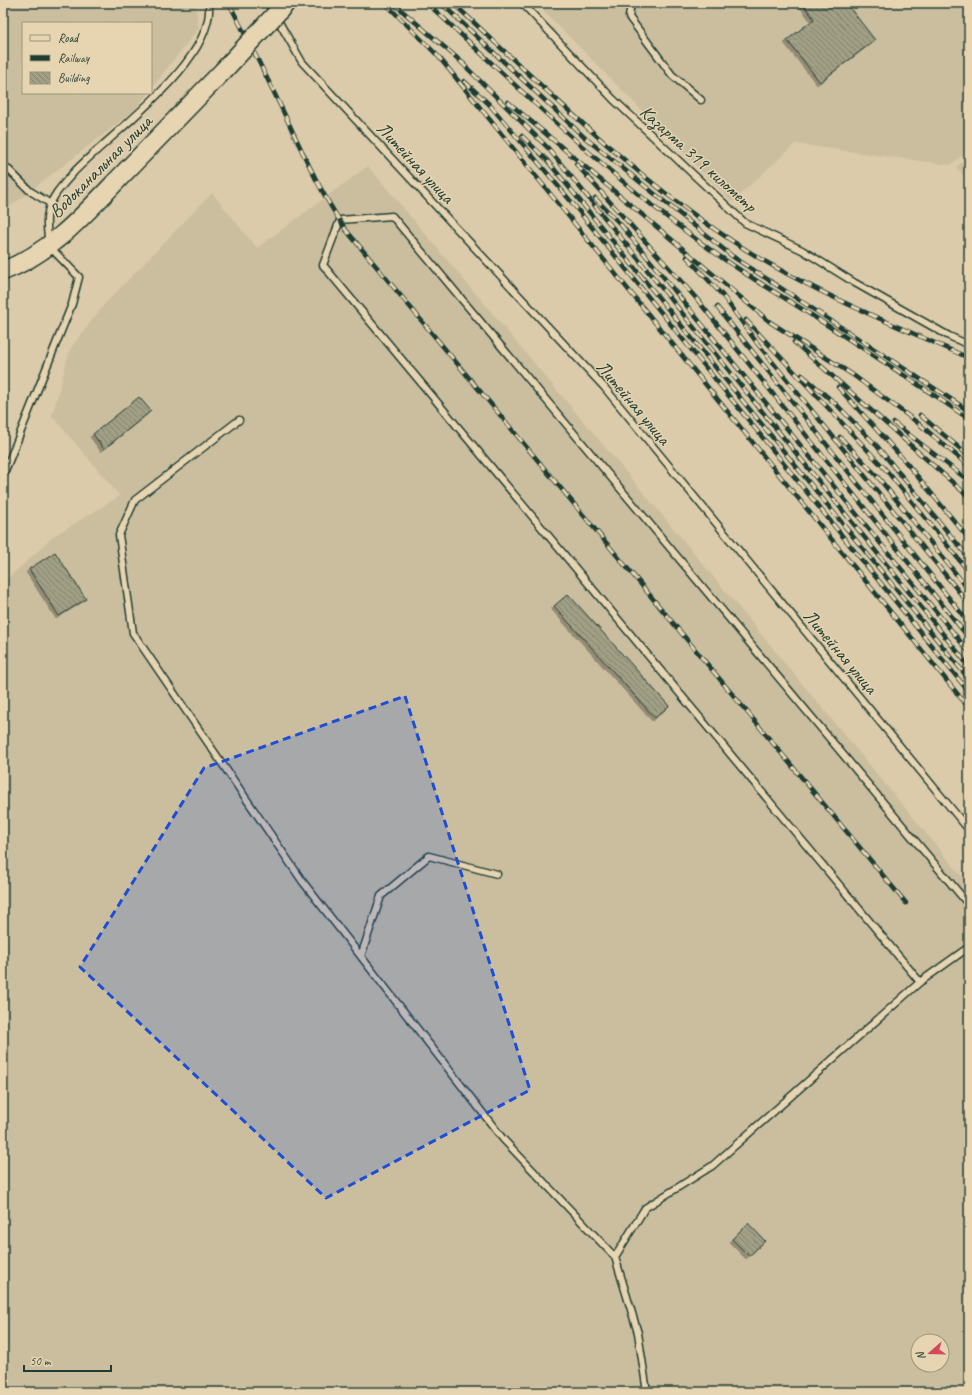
<svg xmlns="http://www.w3.org/2000/svg" width="972" height="1395" font-family="Caveat,sans-serif">
<defs>
<pattern id="building-back-hatch" width="6" height="6" patternUnits="userSpaceOnUse"><rect width="6" height="6" fill="#a19f85"/><path d="M-1 5l2 2M0 0l6 6M5-1l2 2" fill="none" stroke="#83836e"/></pattern>
<filter id="shadow"><feDropShadow dx="-3" dy="3" stdDeviation="0" flood-color="#0004"/></filter>
</defs>
<rect width="100%" height="100%" fill="#dbcbaa"/>
<filter id="ink" filterUnits="userSpaceOnUse"><feTurbulence type="fractalNoise" baseFrequency=".025" numOctaves="2"/><feDisplacementMap in="SourceGraphic" scale="8" xChannelSelector="R" yChannelSelector="G"/><feConvolveMatrix kernelMatrix="1 2 1 2 8 2 1 2 1" color-interpolation-filters="sRGB"/></filter>
<g filter="url(#ink)">
<path fill="#cabe9f" fill-rule="evenodd" d="M3,3h192l4,25 -48,61v-66h-128v70h125l-13,17 -132,102z
M536,3h433v147l-19,15 -155,-21 -63,58z
M969,157v25l-13,-15z
M368,166l290,344 311,375v507h-966v-809l51,-47 66,-40 -68,-80 18,-67 33,-43 109,-113 45,55zM918,1341h24v24h-24z"/>
<path fill="url(#building-back-hatch)" stroke="#1f3d34" filter="url(#shadow)" d="M802,3h44l29,37 -55,42 -33,-42 27,-21z
M139,397l12,14 -47,38 -11,-15z
M55,552l31,47 -27,17 -30,-47z
M568,594l101,112 -14,12 -101,-112z
M748,1223l17,18 -16,15 -17,-17z"/>
<g fill="none" stroke-linecap="round" stroke-linejoin="round">
<defs>
<path id="lane" d="M268,3l34,59 302,325 365,443
M522,3l91,96 132,124 57,27 53,33 94,53 20,9
M631,3l-2,14 43,58 29,25
M3,164l27,27 21,13
M239,420l-104,80 -16,35 14,98 170,249 200,257 112,118 23,76 9,59
M3,476l69,-172 7,-27 -30,-31c-1,-11 -4,-24 -1,-34 3,-16 16,-28 26,-40 38,-40 141,-110 135,-169
M361,956l20,-60 48,-40 68,18
M920,982l-597,-717 17,-45 52,-4 577,689
M615,1257l30,-49 67,-42 208,-184 49,-35"/>
<path id="secondary" d="M3,271c51,-19 87,-63 124,-101 32,-33 64,-66 96,-99"/>
</defs>
<use href="#lane" stroke="#1f3d34" stroke-width="9"/>
<use href="#secondary" stroke="#1f3d34" stroke-width="21"/>
<use href="#lane" stroke="#e7d4b1" stroke-width="6"/>
<use href="#secondary" stroke="#e7d4b1" stroke-width="18"/>
<defs>
<path id="rail" d="M229,3c18,35 36,70 53,106 20,42 38,83 64,121l560,673
M385,3l53,53 531,652
M393,3l71,61
M427,3c85,78 168,161 261,230 36,28 75,52 114,76 56,36 112,72 167,110
M441,3l143,134 148,119 237,155
M453,3c98,91 199,193 315,260 64,37 134,65 201,95
M460,61l88,87 421,518
M464,81l25,23 80,95 400,493
M508,102l262,220 83,53 65,48 51,43
M522,136l24,23 423,520
M576,164l120,134 273,340
M595,198l26,27 348,427
M687,257l36,39 34,47 212,261
M717,307l252,316
M746,320l141,151 82,101
M794,342l175,155
M802,375l35,30 40,41 92,112
M838,387l66,73 65,79
M920,415l49,41
M894,423l75,58
M840,437l37,39 92,114"/>
</defs>
<use href="#rail" stroke="#1f3d34" stroke-width="4.5"/>
<use href="#rail" stroke="#e7d4b1" stroke-width="3" stroke-dasharray="9" stroke-linecap="butt"/>
<defs>
<path id="secondary-bridge" d="M223,71l63,-68"/>
</defs>
<use href="#secondary-bridge" stroke="#1f3d34" stroke-width="21" stroke-linecap="butt"/>
<use href="#secondary-bridge" stroke="#e7d4b1" stroke-width="18"/>
</g>
</g>
<path fill="#1d4ed8" fill-opacity="0.2" stroke="#1d4ed8" stroke-width="3" stroke-dasharray="8 5" stroke-linejoin="round" d="M405,696l125,394 -204,108 -246,-231 124,-199z"/>
<g text-anchor="middle" stroke-width="3" stroke-linejoin="round" paint-order="stroke">
<g font-size="19" fill="#1f3d34" stroke="#e7d4b1">
<text transform="translate(699 158) rotate(42)" y="7">Казарма 319 километр</text>
<text transform="translate(416 162) rotate(47)" y="7">Литейная улица</text>
<text transform="translate(100 166) rotate(-45)" y="7">Водоканальная улица</text>
<text transform="translate(634 402) rotate(50)" y="7">Литейная улица</text>
<text transform="translate(841 651) rotate(50)" y="7">Литейная улица</text>
</g>
</g>
<rect width="972" height="1395" fill="none" stroke="#e7d4b1" stroke-width="16"/>
<rect x="8" y="8" width="956" height="1379" fill="none" stroke="#1f3d34" stroke-width="1.5" filter="url(#ink)"/>
<rect x="22" y="22" width="130" height="72" fill="#e7d4b1" stroke="#97987f"/>
<rect x="30" y="35" width="20" height="6" fill="#e7d4b1" stroke="#97987f"/>
<text x="58" y="42" font-size="12" fill="#1f3d34">Road</text>
<rect x="30" y="55" width="20" height="6" fill="#1f3d34" stroke="#97987f"/>
<text x="58" y="62" font-size="12" fill="#1f3d34">Railway</text>
<rect x="30" y="72" width="20" height="12" fill="url(#building-back-hatch)" stroke="#97987f"/>
<text x="58" y="82" font-size="12" fill="#1f3d34">Building</text>
<g transform="translate(930 1353) rotate(250)"><circle r="19" fill="#e7d4b1" stroke="#97987f"/>
<path d="M0-3L7 15L0 10L-7 15Z" fill="#d1495b"/>
<text y="-6" font-size="11" font-weight="bold" text-anchor="middle" fill="#1f3d34">N</text>
</g>
<path d="M24 1365v6h87v-6" fill="none" stroke="#1f3d34" stroke-width="2"/>
<text x="30" y="1365" font-size="12" fill="#1f3d34" stroke="#e7d4b1" stroke-width="3" paint-order="stroke">50 m</text>
</svg>
